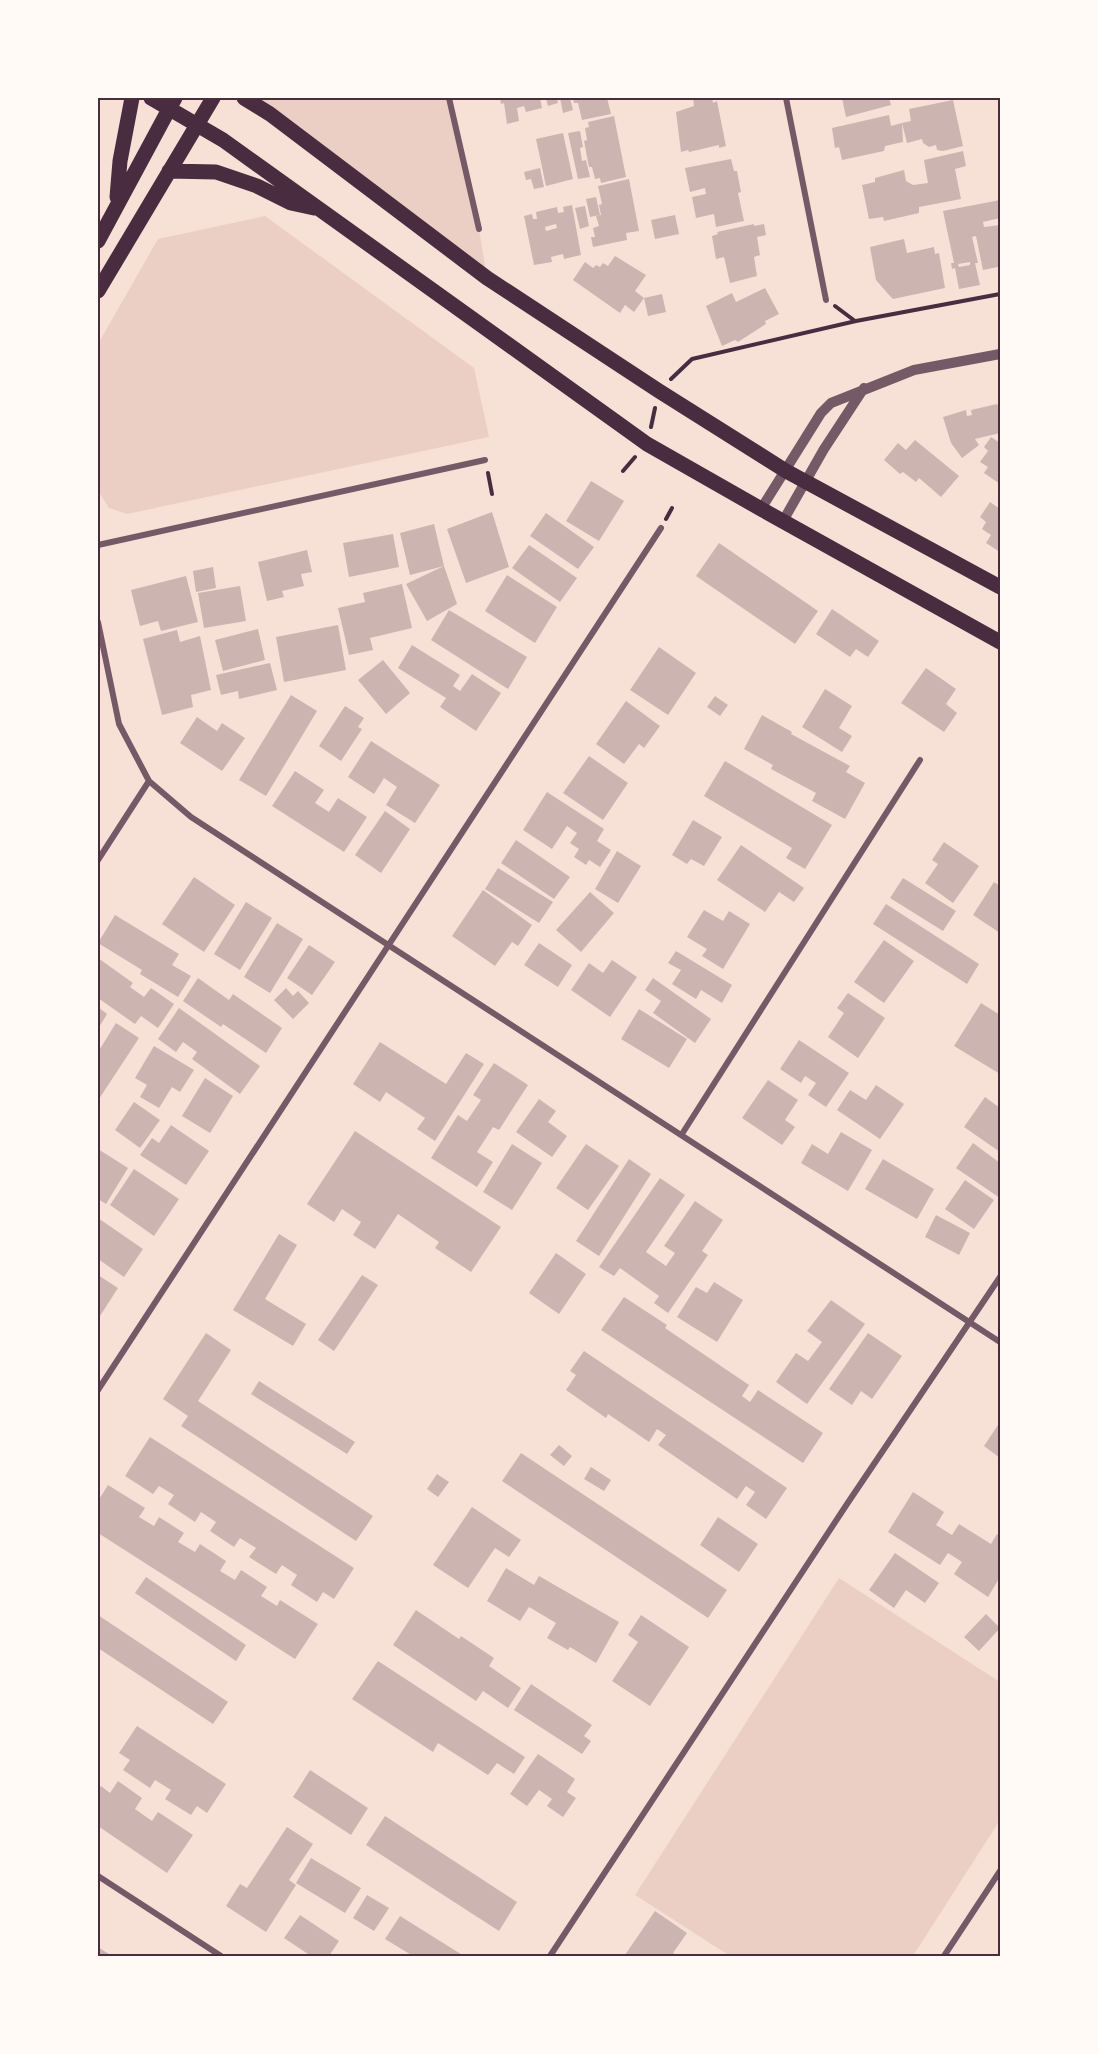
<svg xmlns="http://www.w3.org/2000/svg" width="1098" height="2054" font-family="'Alegreya Sans',sans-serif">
<rect width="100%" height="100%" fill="#f7e1d7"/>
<path fill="#ebcfc5" d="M244,98h205l30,131 8,49z
M265,216l209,152 15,69 -362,77 -18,-6 -9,-14 -2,-11v-139l60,-105z
M839,1578l161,104v138l-87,136h-183l-95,-61z"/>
<path fill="#ccb4b1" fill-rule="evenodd" d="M500,98h40l2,10 -16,4 -2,-6 -7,2 2,13 -12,3 -3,-21 -3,1z
M546,98h11l1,5 -10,3z
M560,98h10l3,12 -10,3z
M573,98h34l4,16 -29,6 -4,-17h-4z
M693,98h19l1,5 4,-2 9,45 -7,2v-3l-30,7 -1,-2 -7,2 -5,-40 18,-6z
M842,98h47l2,7 -45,12z
M953,100l10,46 -20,5 -6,-1 -1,-5 -7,2 -6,-4 -1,-4 -15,4 -5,-20 9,-2 -2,-12z
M889,115l2,11 11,-3 1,19 -18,4 -1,5 -42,9 -3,-13 -4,1 -3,-20z
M614,116l12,61 -25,6 -1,-5 -5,1 -3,-12h-3l-5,-26 3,-1 -2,-12 4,-1 -1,-5z
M580,131l3,16 -3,1 2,13 4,-1 4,17 -12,2 -10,-46z
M563,133l10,46 -27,7 -10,-47z
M963,151l3,15 -11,3 6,30 -42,8v6l-35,8 -1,-4 -14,2 -7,-34 13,-3v-4l29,-8 2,11 7,4 15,-2 -4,-23z
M731,159l3,12h3l4,21 -3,1 6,28 -28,6 -2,-13 -18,4 -4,-21 14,-3 -1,-6 -15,4 -5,-24z
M540,168l4,19 -10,2 -3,-10 -5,1 -2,-8z
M629,179l10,52 -13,2 1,7 -34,7 -2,-10h4l-2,-9 6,-2 -3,-10 5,-1 -2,-10 3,-1 -4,-18z
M596,197l4,18 -10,2 -4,-18z
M1000,200v18l-17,4 1,5 16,-2v48l-2,-6 -15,3 -7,-34 -4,1 6,26h-3l5,22 -21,4 -4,-21 -3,1 -1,-6h3l-11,-52zM970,262v3l-11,2 -1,-3z
M572,205l9,50 -17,4 -1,-5 -12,3 1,5 -18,3 -10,-49 8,-2 1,5h4l-1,-7 21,-5 1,6 6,-1 -1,-5zM556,224l1,4 -11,3 -1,-4z
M585,206l4,20 -9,3 -5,-21z
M675,215l4,19 -24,5 -4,-19z
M754,224v2l10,-2 2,11 -9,2 3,18 -6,2 3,19 -27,7 -6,-26 -8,2 -4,-23 6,-2 -1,-2z
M904,239l3,14 27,-6 1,7 4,-1 6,35 -52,11 -5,-5 -12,-14 -6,-33z
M615,256l31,19 -11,16 9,7 -10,14 -9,-7 -5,8 -47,-33 12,-18 8,6 3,-3 4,2 3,-4 5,3z
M765,288l14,26 -14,7 1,3 -28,18 -3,-2 -13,6 -16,-40 26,-13 4,9z
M662,294l4,18 -18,4 -4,-18z
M997,404l2,5h1v24l-25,6 4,6 -17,13 -11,-15 -8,-26 23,-7 1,6 5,-1 -1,-5z
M991,437l9,6v41l-16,-11 4,-6 -8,-5 8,-11 -4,-4z
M915,440l44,36 -18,21 -22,-19 -3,4 -13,-10 -3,2 -16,-14 14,-17 8,7z
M591,481l33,20 -25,40 -33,-20z
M990,502l10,7v43l-14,-9 5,-8 -9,-6 4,-7 -6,-5z
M492,512l17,55 -43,16 -19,-54z
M546,513l48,34 -16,22 -48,-33z
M434,524l10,42 -34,9 -10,-42z
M393,534l6,33 -50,10 -6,-34z
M719,543l99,68 -23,33 -99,-68z
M529,545l48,33 -17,24 -48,-34z
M307,550l5,22 -11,2 3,12 -22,5 2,6 -17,4 -9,-39z
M444,566l13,38 -30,17 -21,-37z
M213,567l3,21 -20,4 -3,-21z
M507,575l50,32 -22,36 -50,-32z
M186,576l12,46 -37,9 -3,-10 -18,5 -9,-36z
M402,584l10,44 -42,10 3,12 -24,5 -11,-47 27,-6 -2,-9z
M240,586l6,35 -42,7 -6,-35z
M832,609l47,32 -11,16 -12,-8 -6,8 -34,-23z
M449,610l78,47 -19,32 -77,-49z
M338,625l8,45 -62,12 -8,-45z
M258,629l7,31 -42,11 -8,-31z
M177,630l3,12 20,-6 11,54 -20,5 2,12 -31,8 -19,-76z
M412,645l48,30 -7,11 7,5 12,-17 29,19 -25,38 -36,-24 6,-9 -48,-30z
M659,647l37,26 -28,42 -38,-25z
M383,660l27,33 -24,21 -28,-34z
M270,663l7,27 -38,9 -1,-8 -17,4 -5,-20z
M926,668l30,21 -10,15 11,9 -13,19 -43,-29z
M825,689l27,17 -13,22 13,8 -10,16 -40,-25z
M291,695l26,16 -51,85 -27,-16z
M715,696l13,9 -8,11 -13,-9z
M626,701l34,25 -16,22 -5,-4 -15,20 -28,-20z
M345,706l19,12 -6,9 4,2 -21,32 -22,-15z
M762,715l30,17 -1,2 59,32 -4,6 19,11 -20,36 -33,-18 4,-8 -45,-24 2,-4 -29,-16z
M197,717l20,14 5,-8 23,15 -23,33 -42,-28z
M371,741l69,44 -25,38 -29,-18 11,-18 -13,-9 -10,16 -26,-17z
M589,756l39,27 -25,37 -40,-27z
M725,761l107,64 -27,44 -19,-11 6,-10 -88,-52z
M295,771l29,19 -9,13 14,9 9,-14 29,19 -23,35 -72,-46z
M547,792l57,37 -7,12 14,9 -11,17 -11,-7 -3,5 -12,-8 5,-8 -9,-6 7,-10 -10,-7 -15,23 -29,-19z
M385,811l25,18 -29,44 -26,-18z
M693,820l29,17 -18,29 -13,-7 -4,5 -15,-9z
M516,840l54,37 -16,22 -53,-36z
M944,842l35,24 -26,37 -28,-20 13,-19 -6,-4z
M741,845l63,43 -10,14 -15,-10 -14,20 -48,-32z
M617,851l24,15 -23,37 -23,-14z
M498,868l55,34 -14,21 -54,-34z
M194,877l41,28 -31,47 -42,-28z
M903,878l53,33 -13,20 -53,-33z
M994,882l6,4v47l-27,-18z
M483,890l49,35 -14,21 -6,-4 -17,24 -43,-30z
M590,892l24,21 -33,39 -25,-22z
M246,902l26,16 -32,52 -26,-16z
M886,904l93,60 -12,20 -94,-60z
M704,910l19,11 6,-10 21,13 -27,45 -21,-13 5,-7 -20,-12z
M115,915l64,39 -7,11 19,11 -13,21 -38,-23 2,-4 -44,-27z
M277,923l26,16 -33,54 -26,-16z
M884,940l30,21 -30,42 -30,-21z
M539,943l33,22 -14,22 -34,-22z
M309,945l26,17 -23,33 -25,-17z
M676,951l56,34 -10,18 -21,-13 -5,9 -24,-15 9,-14 -13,-7z
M98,958l35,25 -3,4 14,10 7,-9 23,16 -16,24 -17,-12 -6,8 -37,-26z
M612,960l25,17 -27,40 -39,-27 18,-27 14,10z
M198,978l31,22 4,-6 49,34 -16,25 -43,-29 -2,3 -38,-26z
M653,978l58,41 -16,24 -42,-30 8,-12 -16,-11z
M286,988l7,8 5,-5 11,12 -16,16 -19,-19z
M848,993l37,25 -27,40 -30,-21 16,-24 -7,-5z
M981,1003l19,12v59l-46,-28z
M98,1007l9,7 -9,15z
M179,1008l81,58 -20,28 -48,-35 5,-7 -14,-10 -7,10 -18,-13z
M639,1009l48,30 -18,29 -48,-29z
M116,1023l23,15 -40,61 -1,-47z
M799,1040l50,33 -23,34 -18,-12 8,-12 -11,-7 -4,7 -21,-14z
M380,1042l66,42 20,-31 18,11 -49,77 -18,-12 8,-11 -39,-26 -6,10 -27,-18z
M154,1046l40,24 -14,22 -8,-5 -13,21 -19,-11 7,-12 -12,-7z
M494,1063l34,22 -29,45 -6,-3 -16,25 16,10 -16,25 -46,-29 27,-43 9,6 14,-21 -8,-5z
M205,1078l28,18 -23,37 -28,-17z
M768,1080l30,20 -13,20 10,7 -13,18 -40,-27z
M876,1085l28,19 -24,35 -43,-29 13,-20 16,10z
M985,1097l15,11v44l-36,-25z
M539,1099l17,12 -8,11 19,14 -15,21 -36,-25z
M134,1102l26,18 -20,28 -25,-18z
M171,1125l38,26 -23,34 -46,-30 12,-17 7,5z
M355,1131l146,96 -30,45 -36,-24 4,-6 -41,-28 -23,35 -22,-14 8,-13 -19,-13 -8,13 -27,-18z
M841,1132l31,18 -24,41 -47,-28 11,-19 16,10z
M973,1143l27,20v35l-44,-30z
M512,1144l30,19 -30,47 -29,-18z
M586,1144l33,22 -31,44 -32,-22z
M98,1149l30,19 -22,36 -8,-5z
M629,1159l22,15 -52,82 -23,-15z
M883,1159l51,30 -17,30 -52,-30z
M134,1169l45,30 -25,37 -44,-31z
M660,1178l25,17 -39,57 20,14 9,-13 -11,-7 31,-45 28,19 -21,31 6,4 -40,58 -14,-10 5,-7 -39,-28 -6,8 -15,-9z
M965,1180l29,20 -20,29 -29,-20z
M936,1215l34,18 -11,22 -34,-18z
M98,1218l45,31 -19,28 -26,-18z
M279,1234l18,11 -32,54 41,25 -13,22 -60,-36z
M556,1253l30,21 -27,40 -30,-21z
M98,1275l20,13 -18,28 -2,-2z
M362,1275l16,10 -44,66 -16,-11z
M714,1282l29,18 -26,42 -40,-25 19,-30 11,6z
M624,1297l43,28 -2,3 84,57 -7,11 8,6 8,-12 65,43 -20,30 -202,-133z
M831,1300l34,24 -58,80 -31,-22 20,-29 12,8 14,-19 -15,-11z
M206,1333l25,17 -33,51 175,115 -17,25 -175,-115 7,-10 -25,-17z
M868,1333l34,23 -30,43 -11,-8 -9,14 -23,-16z
M584,1351l203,137 -21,31 -20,-14 9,-13 -9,-6 -9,13 -79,-54 8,-10 -9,-6 -8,13 -41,-28 -2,4 -40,-28 10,-15 -6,-4z
M259,1381l96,61 -8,12 -96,-60z
M1000,1422v36l-16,-12z
M150,1437l204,131 -20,31 -11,-7 -6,10 -26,-17 6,-10 -15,-10 -6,9 -27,-17 7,-9 -16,-10 -6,9 -24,-16 6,-9 -15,-10 -6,10 -27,-18 6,-9 -15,-9 -6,8 -28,-18z
M559,1445l13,11 -8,10 -14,-11z
M521,1453l206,137 -19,28 -206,-137z
M591,1467l20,13 -7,11 -20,-12z
M437,1474l12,8 -11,15 -11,-8z
M108,1485l37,23 -6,9 15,9 5,-9 25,16 -6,9 17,10 5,-8 26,17 -6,10 15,9 6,-10 26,17 -6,9 16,10 3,-6 38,24 -23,35 -197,-126v-32z
M913,1492l31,20 -8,13 16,10 7,-11 32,20 6,-10 3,3v40l-12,20 -34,-23 8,-12 -14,-9 -8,12 -52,-33z
M472,1507l49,33 -12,17 -14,-9 -27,40 -35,-23z
M718,1517l40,27 -19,28 -39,-27z
M895,1553l44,30 -14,20 -19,-13 -12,18 -25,-18z
M506,1568l28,17 5,-9 80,46 -23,41 -26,-16 -2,3 -21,-12 9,-15 -27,-16 -9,14 -33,-20z
M146,1577l100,68 -10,16 -101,-68z
M416,1610l43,29 2,-3 33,22 -5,8 32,22 -13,20 -25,-17 -7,10 -83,-56z
M986,1614l14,14 -21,23 -15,-14z
M98,1615l130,87 -15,22 -115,-76z
M641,1615l48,32 -39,59 -38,-25 26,-39 -10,-7z
M378,1661l147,96 -11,17 -17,-11 -9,12 -50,-32 -5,9 -81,-53z
M531,1684l61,41 -8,11 7,5 -9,13 -68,-44z
M137,1726l89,58 -19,29 -10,-7 -6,9 -26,-16 6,-9 -16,-10 -5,8 -27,-18 7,-10 -11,-7z
M538,1754l37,25 -8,13 9,6 -13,19 -16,-11 5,-7 -13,-9 -12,16 -17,-12z
M310,1770l58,38 -17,27 -58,-38z
M118,1781l24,17 -7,11 17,12 6,-9 35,23 -26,38 -69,-47v-35l3,-5 9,7z
M385,1816l132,86 -18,29 -133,-86z
M287,1827l26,17 -24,36 7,5 -30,47 -40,-26 14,-22 7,4z
M311,1858l50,30 -16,25 -49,-30z
M367,1895l22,13 -15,23 -21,-13z
M655,1911l32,22 -14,20 5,3h-50l-3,-1z
M300,1915l39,26 -10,15h-18l-27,-18z
M400,1916l64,40h-51l-28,-17z
M98,1947l14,9h-14z"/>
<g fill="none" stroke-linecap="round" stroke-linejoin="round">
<path stroke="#4a2c40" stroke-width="4" d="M835,306l20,15
M671,379l21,-20 164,-38 144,-27
M651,427l4,-19
M623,471l12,-14
M488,473l4,21
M666,519l6,-11"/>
<path stroke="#755966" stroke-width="6" d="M449,98l30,131
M786,98l40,202
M98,545l387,-85
M98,622l21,102 30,57 42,36 809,525
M98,860l51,-79
M682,1134l238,-374
M98,1390l563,-862
M98,1876l123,80
M550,1956l297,-452 153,-227
M944,1956l56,-85"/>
<path stroke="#755966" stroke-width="10" d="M761,509l60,-96 10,-10 83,-33 86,-16
M783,521l41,-72 40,-61"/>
<path stroke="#4a2c40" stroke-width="15" d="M151,98l72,42 424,304 114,65 239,133
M244,98l26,16 217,164 172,113 127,80 214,116
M169,171l47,1 41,14 34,17 23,5
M117,197l3,-36 12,-63
M98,241l77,-143
M98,291l115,-193"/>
</g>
<rect width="1098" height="2054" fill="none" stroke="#fffaf5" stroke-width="198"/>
<rect x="99" y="99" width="900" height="1856" fill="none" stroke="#4a2c40" stroke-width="2"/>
</svg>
